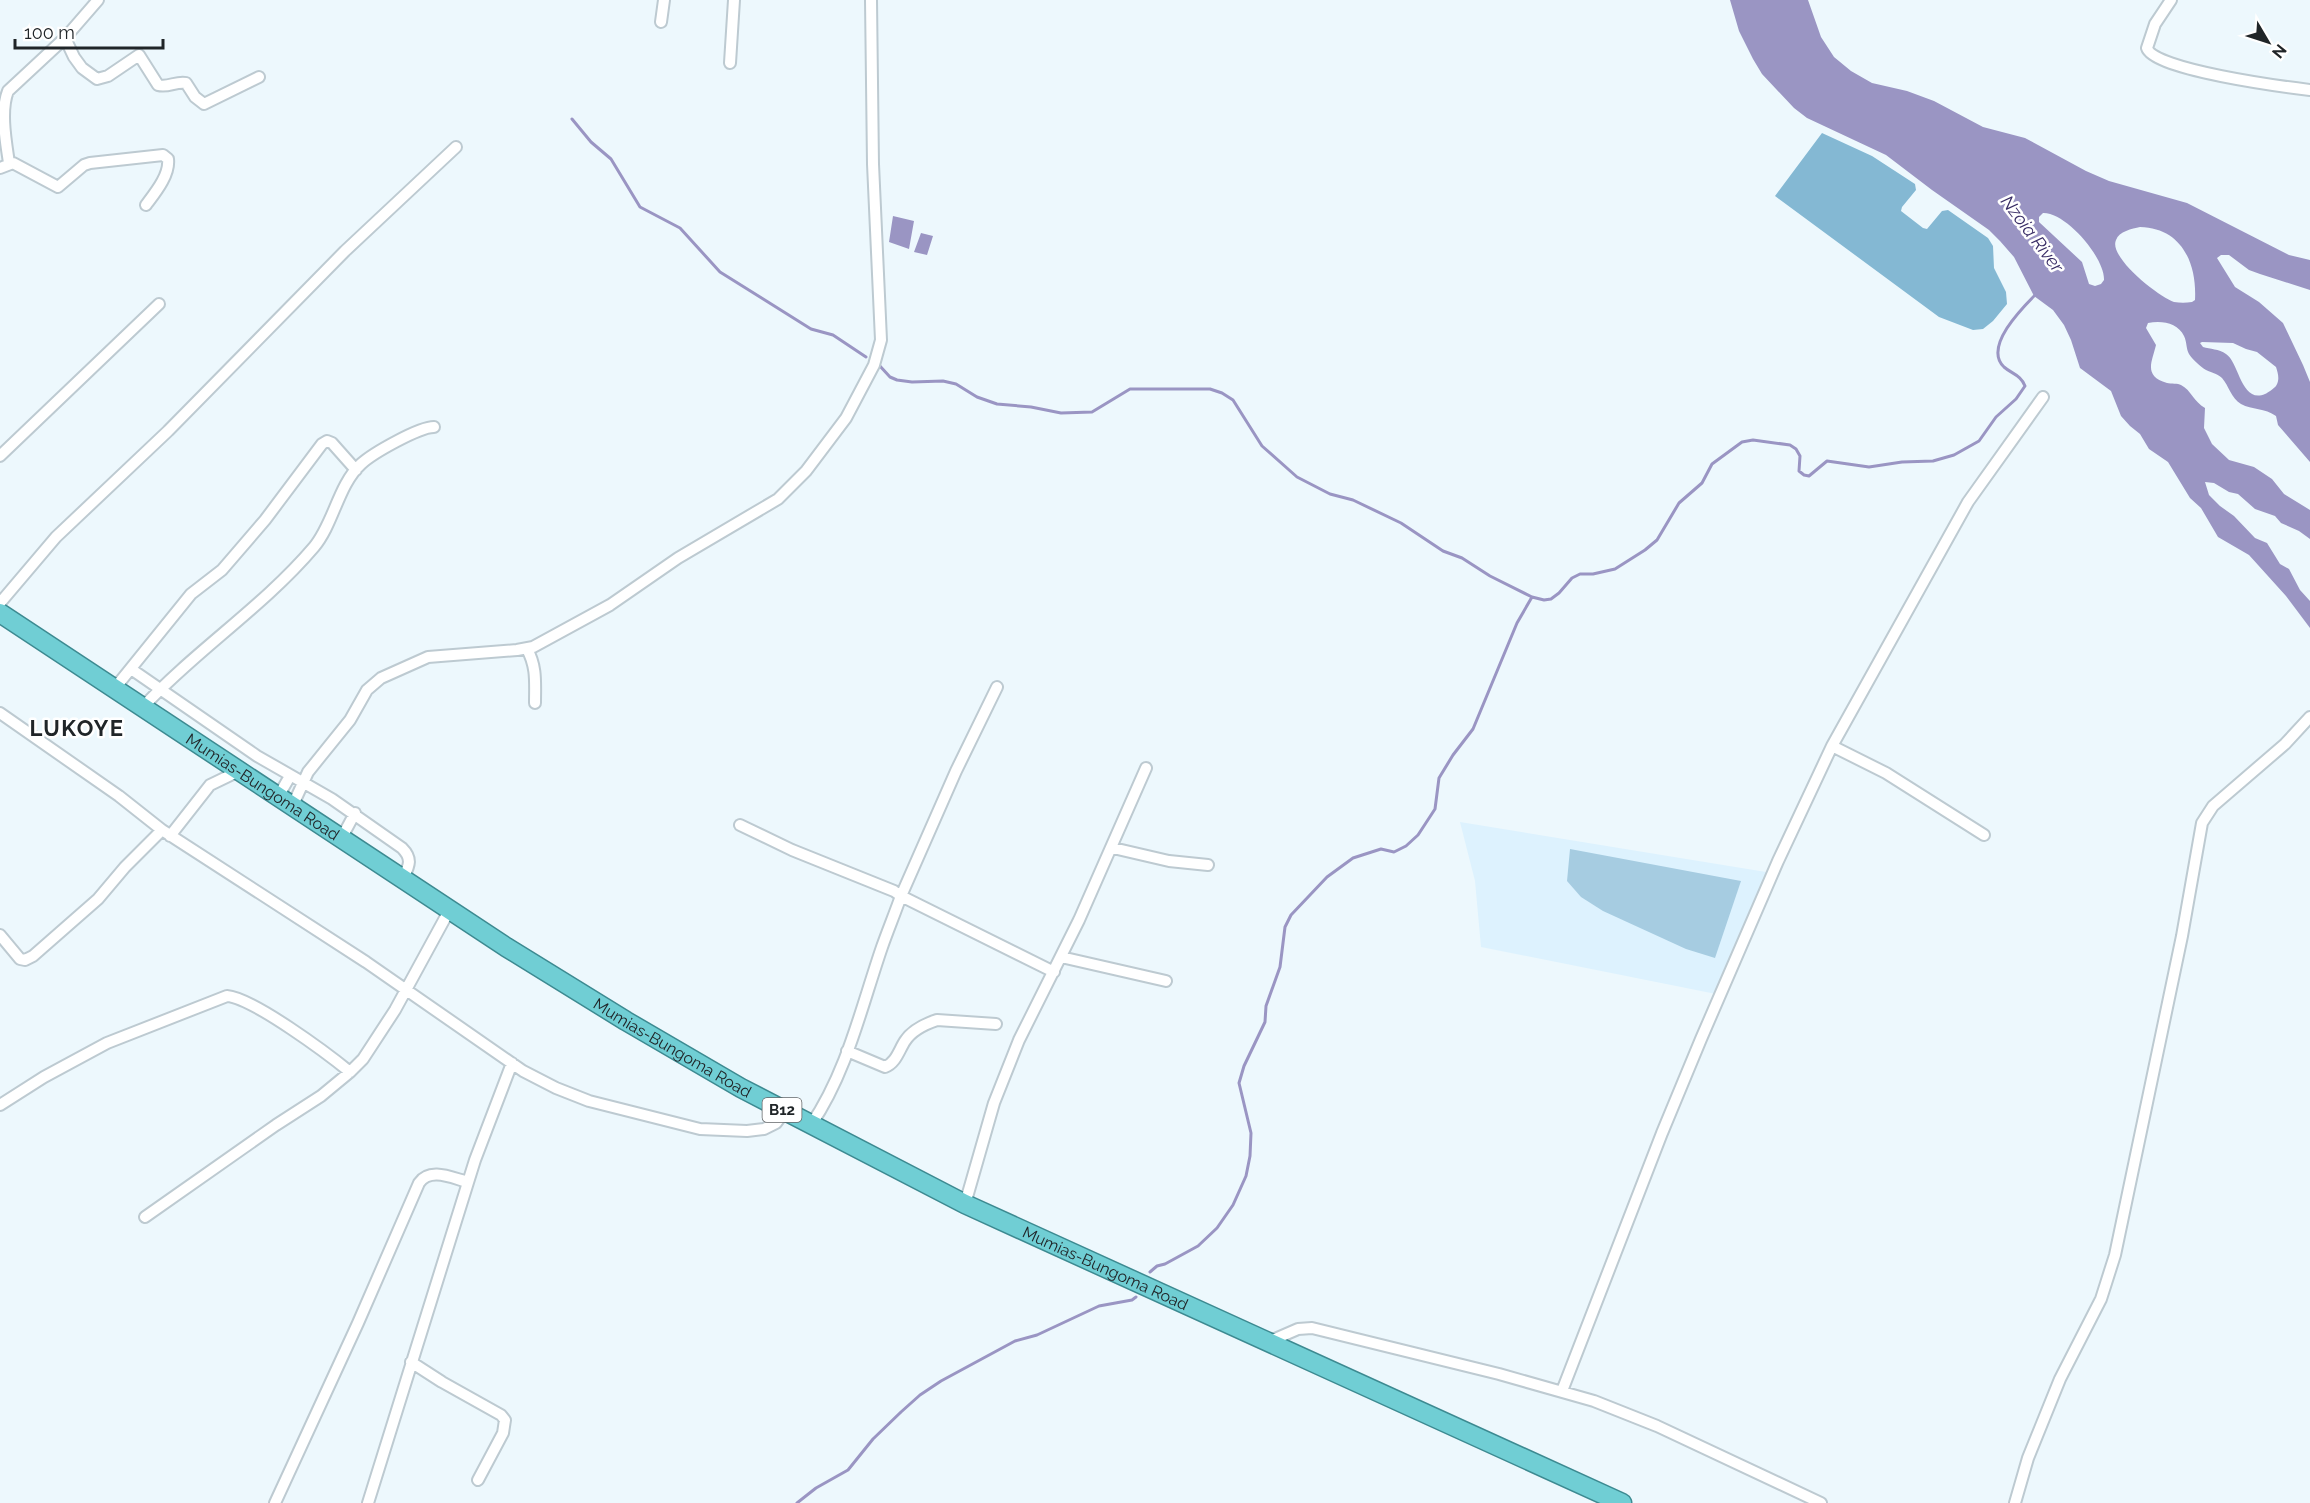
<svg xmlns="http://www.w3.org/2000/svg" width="2310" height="1503" font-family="Raleway,sans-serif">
<rect width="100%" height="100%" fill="#edf8fd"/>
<path fill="#ddf2fe" d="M1460,822l306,50 -37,96 -13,26 -235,-47 -6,-66z"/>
<path fill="#a6cce1" d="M1570,849l171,32 -26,77 -29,-9 -83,-38 -22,-14 -14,-16z"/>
<path fill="#84b8d3" d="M1822,133l50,23 43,28 1,6 -14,17 -1,4 22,17 4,1 15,-18 6,-1 40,28 5,8 1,22 12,24 1,12 -14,17 -10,8 -10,1 -34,-13 -164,-121z"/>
<path fill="#9a95c3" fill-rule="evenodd" d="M1730,0h78l13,37 13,20 17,14 21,12 35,8 27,10 49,26 42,11 61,33 23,10 78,22 102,52 21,5v30l-50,-16 -11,-4 -20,-15h-8l-4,3 18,29 24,15 24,21 20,42 7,17v80l-32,-37 -2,-9c-11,-8 -24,-6 -35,-12 -10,-6 -12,-18 -19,-26 -6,-5 -10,-5 -16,-8 -5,-3 -14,-11 -17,-16 -3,-5 -2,-12 -5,-18 -6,-13 -22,-16 -36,-13l-2,5 10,17c-4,17 -13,31 11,38 4,1 11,0 14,2 10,5 13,17 24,23l-1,20 8,16 17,16 25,7 18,12 12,15 26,16v29l-11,-8 -18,-8 -6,-7 -20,-7 -17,-15 -9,-2 -15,-9 -9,-1 4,13 11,11 14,10 21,22 12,5 13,21 9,5 11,21 10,11v27l-24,-32 -37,-41 -31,-18 -17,-29 -11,-10 -22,-36 -19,-13 -9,-15 -10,-8 -9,-10 -10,-25 -31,-23 -9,-28 -7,-15 -11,-15 -19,-14 -20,-39 -14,-16 -11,-11 -57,-40 -46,-35 -79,-37 -13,-10 -32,-34 -9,-15 -14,-28zM2043,213c23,-1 62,45 61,67l-3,4 -6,2 -6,-2 -7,-22 -43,-40v-5zM2140,227c41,1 57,35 55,73l-3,2c-6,1 -12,1 -18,0 -15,-5 -66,-45 -58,-62 3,-9 16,-11 24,-13zM2202,342l31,1 13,6 11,3 19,15c2,6 4,13 0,19 -2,2 -8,7 -11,8 -24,10 -26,-32 -39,-40 -7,-5 -16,-5 -23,-7l-3,-4z
M893,216l21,5 -5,28 -20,-7z
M921,233l12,3 -6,19 -13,-3z"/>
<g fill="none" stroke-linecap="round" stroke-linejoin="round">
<path stroke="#9a95c3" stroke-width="3" d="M572,119l19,23 20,17 29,48 40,21 40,44 91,57 22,6 33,22
M879,365l11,12 7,3 15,2 31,-1 13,3 21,13 20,7 34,3 30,6 31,-1 38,-23h80l12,4 11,7 29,46 35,31 33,17 23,6 48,23 42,28 19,7 28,18 42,21 12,3 7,-1 8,-6 13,-15 8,-4h13l22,-5 30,-19 12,-10 22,-37 23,-20 10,-19 30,-22 11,-2 37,5 6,4 4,7 -1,15 5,4 5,1 18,-15 42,6 33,-5 31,-1 21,-6 25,-14 17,-24 20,-18 9,-13c-4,-11 -13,-12 -21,-19 -21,-20 18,-59 32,-73
M1150,1272l7,-6 8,-2 33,-18 19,-18 16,-23 13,-29 4,-20 1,-23 -12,-50 5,-17 21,-44 1,-16 14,-39 5,-40 6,-12 36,-38 26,-19 28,-9 13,3 12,-6 12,-11 17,-26 4,-31 14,-23 20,-26 44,-106 15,-26
M797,1503l19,-15 32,-18 25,-31 28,-27 19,-17 21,-14 74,-40 22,-6 62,-29 33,-6 4,-3"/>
<defs>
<path id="minor" d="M2171,0l-16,24 -8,24c6,22 138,39 163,42
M661,22l3,-22
M65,38l9,19 8,11 15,11 11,-3 31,-21 19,30c10,3 18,-4 28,-2l9,14 9,7 55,-27
M730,63l4,-63
M9,163c-3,-21 -9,-52 -1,-72l57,-53 33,-38
M0,168l13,-5 45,24 26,-22 6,-2 73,-8 5,4c2,16 -13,34 -22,46
M0,456l159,-152
M0,603l56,-66 112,-106 177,-180 111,-104
M527,649c10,18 8,34 8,54
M131,669l126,87 75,43 70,49c11,11 7,18 1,31
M115,688l76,-94 31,-24 43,-50 57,-76 5,-3 5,2 24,27
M143,707c53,-57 120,-100 171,-160 20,-24 24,-62 47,-83 12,-11 58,-37 73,-37
M0,713l119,83 43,34 204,132 157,109 33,17 33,13 111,28 47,2 17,-2 12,-6 9,-12
M1832,746l54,27 98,62
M278,797l12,-21
M292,807l16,-35 42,-52 17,-30 14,-12 47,-21 89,-7 16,-3 77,-42 68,-47 100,-59 28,-28 40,-53 28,-53 7,-25 -8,-176 -2,-164
M740,825l52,25 102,41 7,5 55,-125 41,-84
M170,836l40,-51 29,-14
M341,839l14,-26
M1113,848l56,13 39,4
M0,935l20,24 5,1 8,-4 65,-57 27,-32 37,-37
M1061,957l105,24
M847,1051l38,16c11,-4 14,-17 20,-26 7,-11 20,-17 32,-21l59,4
M0,1105l44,-28 63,-34 120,-47c26,2 101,58 123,76
M811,1125c36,-53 50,-117 71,-178 6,-17 13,-34 19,-51l153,76
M965,1204l29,-101 25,-63 60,-120 67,-152
M145,1217l131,-92 45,-29 29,-24 13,-13 32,-49 55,-101
M1268,1342l30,-13 14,-1 187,46 95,27 63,25 164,77
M411,1362l31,20 59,33 4,5 -2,13 -25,47
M1562,1391l100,-258 39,-94 77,-178 54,-115 136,-244 75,-105
M275,1503l83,-180 61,-140c11,-16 33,-5 49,-1
M368,1503l107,-343 37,-97
M2015,1503l13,-45 32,-79 41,-80 14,-44 67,-319 20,-113 11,-17 72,-62 25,-27"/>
<g id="trunk">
<path id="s1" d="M0,613l506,334 120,74 115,67 224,116 657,299"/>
</g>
</defs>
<use href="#minor" stroke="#bdcad1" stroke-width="14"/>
<use href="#trunk" stroke="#3d8a91" stroke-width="21"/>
<use href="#minor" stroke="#fff" stroke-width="10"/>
<use href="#trunk" stroke="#70ced4" stroke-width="18"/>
</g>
<g text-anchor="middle" stroke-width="5" stroke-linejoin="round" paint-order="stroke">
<rect fill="#fff" stroke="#636668" stroke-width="1.5" x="762.5" y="1098" width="39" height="24" rx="4.5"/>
<g font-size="15" font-weight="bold" fill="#202528">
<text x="782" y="1115">B12</text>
</g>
<g font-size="16" fill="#202528" stroke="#fff">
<text dy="6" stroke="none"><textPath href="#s1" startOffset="315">Mumias-Bungoma Road</textPath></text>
<text dy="6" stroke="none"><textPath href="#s1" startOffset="801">Mumias-Bungoma Road</textPath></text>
<text dy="6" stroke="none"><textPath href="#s1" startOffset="1287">Mumias-Bungoma Road</textPath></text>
</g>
<g font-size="18" font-style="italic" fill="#382c65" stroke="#fff">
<text transform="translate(2032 234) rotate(53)" y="6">Nzoia River</text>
</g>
<g font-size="22" font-weight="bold" letter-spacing="1.5" fill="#202528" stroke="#fff">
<text x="77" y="736">LUKOYE</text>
</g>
</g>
<g transform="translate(2268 42) rotate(129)" stroke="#ffffff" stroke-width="4.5" paint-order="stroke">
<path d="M0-4.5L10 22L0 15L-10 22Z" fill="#202528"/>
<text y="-9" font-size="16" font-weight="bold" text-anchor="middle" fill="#202528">N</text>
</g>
<path d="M15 39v9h148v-9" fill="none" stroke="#202528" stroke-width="3"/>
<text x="24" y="39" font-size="18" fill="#202528" stroke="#ffffff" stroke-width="4.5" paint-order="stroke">100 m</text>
</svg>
